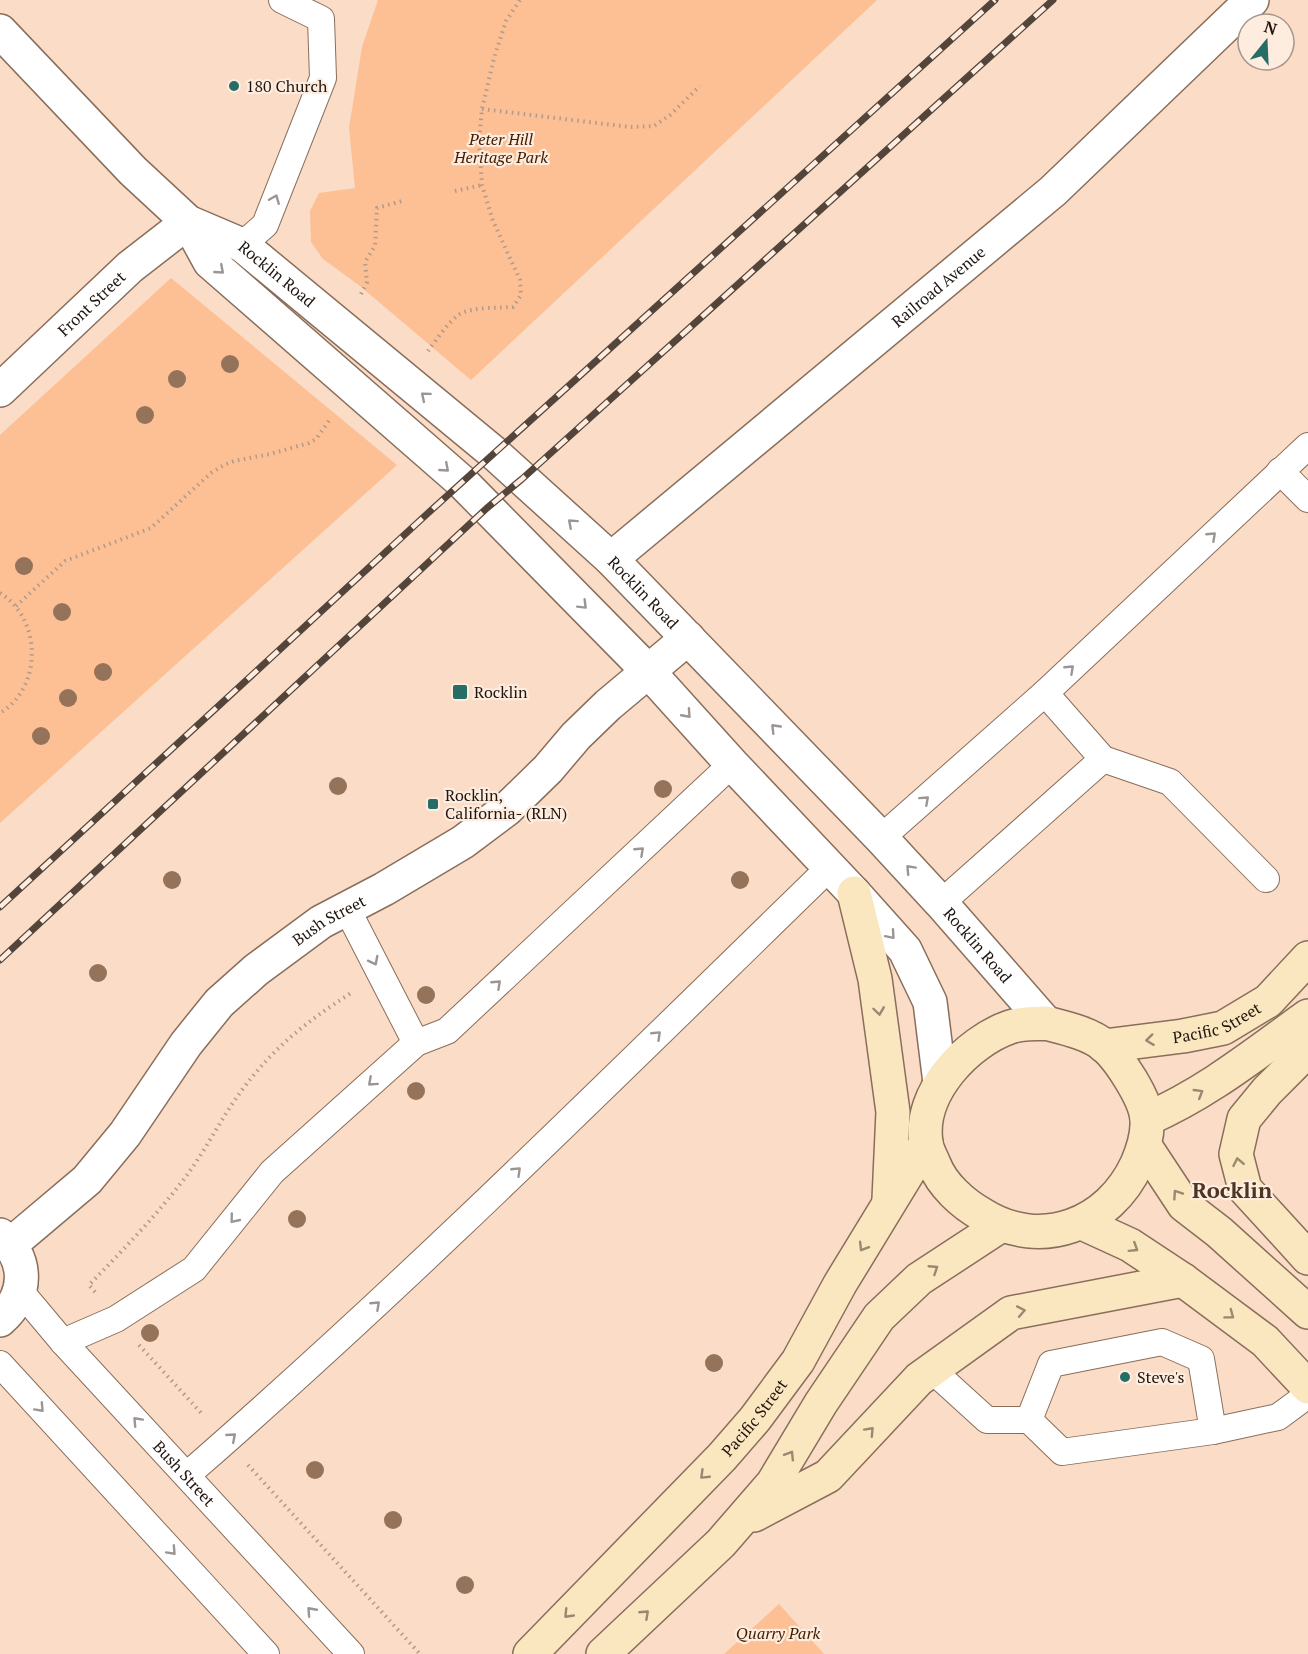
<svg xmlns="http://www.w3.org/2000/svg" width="1308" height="1654" font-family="'PT Serif',serif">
<rect width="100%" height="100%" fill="#fadcc7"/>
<path fill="#fdbf94" d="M378,0h499l-406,380 -111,-94 -37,-27 -12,-17 -1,-31 9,-18 36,-5 -6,-60 13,-81z
M171,278l226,187 -397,358v-388z
M779,1604l45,50h-100z"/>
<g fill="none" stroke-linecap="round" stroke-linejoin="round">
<defs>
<g id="service">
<path d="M242,245l23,-20 58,-147 -2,-59 -39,-19"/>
<path d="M1280,471l28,28"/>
<path d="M1103,759l67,23 96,97"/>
<path d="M881,838l164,-145 263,-247"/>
<path d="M941,903l162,-144 -58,-66"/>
<path d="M347,909l69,134 31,-12 285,-267"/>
<path id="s1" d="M21,1292l42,50 288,312"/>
<path d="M63,1342l53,-23 78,-50 78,-97 144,-129"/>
<path d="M0,1364l266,290"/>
<path d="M932,1370l55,50h42l33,32 151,-21 65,-14 30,-22"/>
<path d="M1029,1420l22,-56 111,-22 39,17 12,72"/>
<path d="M187,1475c223,-194 432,-403 643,-608"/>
</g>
<g id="minor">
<path id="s2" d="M611,559l442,-368 199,-191"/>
<path d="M0,1235c29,25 28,60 0,85"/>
<path id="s3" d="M10,1245l77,-65 38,-46 61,-90 33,-41 37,-33 65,-48 63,-33 79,-47 44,-33 41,-40 28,-33 32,-31 80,-67"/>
</g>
<g id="tertiary">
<path id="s4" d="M0,31l133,140 55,51 54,23 252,208 117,106 270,279 60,65 105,120"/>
<path d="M188,222l22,40 252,220 186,189 84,93 122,129 51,57 25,52 10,81"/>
<path id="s5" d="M0,390l130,-123 58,-45"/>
</g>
<g id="secondary">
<path d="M854,893l21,86 18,133 -4,87"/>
<path d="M1046,1023c19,5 43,10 59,23 15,14 41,53 42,74 1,16 -4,30 -10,44 -28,61 -96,87 -154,51 -20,-11 -41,-30 -49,-51 -3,-7 -7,-14 -8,-21 -8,-50 41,-101 84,-116 11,-4 25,-3 36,-4z"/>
<path id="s6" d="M1104,1046l79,-10 40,-8 45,-27 40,-43"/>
<path d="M1308,1050l-41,41 -23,28 -8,35 9,35 63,69"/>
<path d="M1147,1119c60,-26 108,-65 161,-103"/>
<path d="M1145,1146l39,59 35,27 89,80"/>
<path d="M1082,1223l48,22 53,35 82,61 43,46"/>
<path d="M754,1515l74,-39 91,-97 92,-66 172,-33"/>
<path id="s7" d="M530,1654l192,-197 33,-38 43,-58 42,-77 86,-141"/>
<path d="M603,1654l118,-111 52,-60 48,-80 58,-86 40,-38 81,-53"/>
</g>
</defs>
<use href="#service" stroke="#896e5b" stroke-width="28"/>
<use href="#minor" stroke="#896e5b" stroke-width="36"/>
<use href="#tertiary" stroke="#896e5b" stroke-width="36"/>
<use href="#secondary" stroke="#896e5b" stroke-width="36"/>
<path stroke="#b29a8a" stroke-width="4" stroke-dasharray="1.5 4.5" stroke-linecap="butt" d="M482,109l148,18 24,-1 16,-11 30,-29
M455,191l27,-6
M361,294l6,-12 -2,-20 10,-16 2,-38 25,-7
M428,351c9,-12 20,-29 32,-37 12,-7 39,-6 53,-7l8,-12 -1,-15 -27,-59 -11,-36 -3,-44 3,-32 12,-51 12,-37 14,-21
M0,593c42,26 43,94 0,120
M16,606l49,-45 86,-33 60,-55 13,-8 10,-4 36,-7 39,-11 7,-4 15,-21
M95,1292l-6,-7c34,-35 69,-71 98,-110 20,-27 35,-58 55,-85 32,-43 64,-68 109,-97
M139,1345l64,70
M248,1465l172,189"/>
<use href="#service" stroke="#fff" stroke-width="26"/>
<use href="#minor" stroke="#fff" stroke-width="33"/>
<use href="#tertiary" stroke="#fff" stroke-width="33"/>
<use href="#secondary" stroke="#fae7bf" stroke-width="33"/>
<defs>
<path id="rail" d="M0,907l427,-393 568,-514
M0,960l487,-452 35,-29 531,-479"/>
</defs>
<use href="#rail" stroke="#54453b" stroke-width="7"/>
<use href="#rail" stroke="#feecdf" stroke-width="4.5" stroke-dasharray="14" stroke-linecap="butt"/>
</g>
<g fill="#95735a">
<circle cx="230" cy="364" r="9"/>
<circle cx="177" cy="379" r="9"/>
<circle cx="145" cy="415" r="9"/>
<circle cx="24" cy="566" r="9"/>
<circle cx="62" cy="612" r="9"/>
<circle cx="103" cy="672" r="9"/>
<circle cx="68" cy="698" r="9"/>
<circle cx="41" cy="736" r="9"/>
<circle cx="338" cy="786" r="9"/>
<circle cx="663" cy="789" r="9"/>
<circle cx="172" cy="880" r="9"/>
<circle cx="740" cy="880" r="9"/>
<circle cx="98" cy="973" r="9"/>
<circle cx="426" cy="995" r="9"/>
<circle cx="416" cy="1091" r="9"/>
<circle cx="297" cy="1219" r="9"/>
<circle cx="150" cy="1333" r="9"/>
<circle cx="714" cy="1363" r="9"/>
<circle cx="315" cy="1470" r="9"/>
<circle cx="393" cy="1520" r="9"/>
<circle cx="465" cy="1585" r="9"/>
</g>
<defs><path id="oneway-chevron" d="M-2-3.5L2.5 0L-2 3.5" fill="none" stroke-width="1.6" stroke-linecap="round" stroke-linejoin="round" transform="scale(1.5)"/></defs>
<g stroke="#9b9693">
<use href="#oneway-chevron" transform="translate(275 199) rotate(-68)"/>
<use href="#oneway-chevron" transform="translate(220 270) rotate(41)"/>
<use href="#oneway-chevron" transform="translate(425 396) rotate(-140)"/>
<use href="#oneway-chevron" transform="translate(445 468) rotate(41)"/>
<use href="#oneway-chevron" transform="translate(572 523) rotate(-138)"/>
<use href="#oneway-chevron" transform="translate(1212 536) rotate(-43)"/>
<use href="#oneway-chevron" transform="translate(583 605) rotate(45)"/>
<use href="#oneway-chevron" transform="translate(1070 669) rotate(-43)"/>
<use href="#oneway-chevron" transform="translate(687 714) rotate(48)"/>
<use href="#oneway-chevron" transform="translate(775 728) rotate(-134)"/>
<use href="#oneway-chevron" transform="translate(925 800) rotate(-42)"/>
<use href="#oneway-chevron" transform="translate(640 851) rotate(-43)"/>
<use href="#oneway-chevron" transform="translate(910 869) rotate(-133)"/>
<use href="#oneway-chevron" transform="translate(891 935) rotate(49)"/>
<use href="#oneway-chevron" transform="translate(374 961) rotate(63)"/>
<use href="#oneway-chevron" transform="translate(497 984) rotate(-43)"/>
<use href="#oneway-chevron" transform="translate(657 1035) rotate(-44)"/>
<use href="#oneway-chevron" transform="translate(372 1082) rotate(138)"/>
<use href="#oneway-chevron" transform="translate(517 1171) rotate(-44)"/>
<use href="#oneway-chevron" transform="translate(234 1219) rotate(129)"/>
<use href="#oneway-chevron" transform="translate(376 1305) rotate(-43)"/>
<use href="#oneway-chevron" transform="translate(40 1408) rotate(47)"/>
<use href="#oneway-chevron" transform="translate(137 1421) rotate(-133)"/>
<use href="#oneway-chevron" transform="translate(232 1437) rotate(-41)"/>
<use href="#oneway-chevron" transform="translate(172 1551) rotate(47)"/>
<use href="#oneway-chevron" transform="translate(311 1611) rotate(-132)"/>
</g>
<g stroke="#988970">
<use href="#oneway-chevron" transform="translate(879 1011) rotate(82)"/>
<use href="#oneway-chevron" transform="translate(1150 1040) rotate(173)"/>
<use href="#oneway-chevron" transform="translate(1199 1093) rotate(-31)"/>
<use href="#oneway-chevron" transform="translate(1238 1162) rotate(-101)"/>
<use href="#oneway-chevron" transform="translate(1177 1194) rotate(-124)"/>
<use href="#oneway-chevron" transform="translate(863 1247) rotate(121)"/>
<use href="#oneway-chevron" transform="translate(1134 1248) rotate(32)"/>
<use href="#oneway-chevron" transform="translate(934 1269) rotate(-33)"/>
<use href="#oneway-chevron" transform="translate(1021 1311) rotate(-11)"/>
<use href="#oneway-chevron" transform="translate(1230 1315) rotate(37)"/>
<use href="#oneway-chevron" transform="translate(870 1431) rotate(-47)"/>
<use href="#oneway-chevron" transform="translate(790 1455) rotate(-58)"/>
<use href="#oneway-chevron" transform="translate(704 1475) rotate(136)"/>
<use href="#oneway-chevron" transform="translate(568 1614) rotate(134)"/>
<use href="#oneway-chevron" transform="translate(645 1614) rotate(-43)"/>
</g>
<g fill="#256d65" stroke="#feecdf" stroke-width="2">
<circle cx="234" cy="86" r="6"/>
<rect x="452" y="684" width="16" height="16" rx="3"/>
<rect x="427" y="798" width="12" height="12" rx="3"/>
<circle cx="1125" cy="1377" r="6"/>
</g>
<g text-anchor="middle" stroke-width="4.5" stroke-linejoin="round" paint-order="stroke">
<g font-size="16" fill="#21160f" stroke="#feecdf" text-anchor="start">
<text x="246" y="92">180 Church</text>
<text x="474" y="698">Rocklin</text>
<text x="445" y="801">Rocklin,<tspan x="445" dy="18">California- (RLN)</tspan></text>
<text x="1137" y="1383">Steve's</text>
</g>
<g font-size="16" font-style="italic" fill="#431d00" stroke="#feecdf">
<text x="501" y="145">Peter Hill<tspan x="501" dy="18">Heritage Park</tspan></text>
<text x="778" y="1639">Quarry Park</text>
</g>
<g font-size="16" fill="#21160f" stroke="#feecdf">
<text dy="6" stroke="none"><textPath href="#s4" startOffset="372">Rocklin Road</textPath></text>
<text dy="6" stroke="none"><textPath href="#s2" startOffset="426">Railroad Avenue</textPath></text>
<text dy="6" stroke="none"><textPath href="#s5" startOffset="126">Front Street</textPath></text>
<text dy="6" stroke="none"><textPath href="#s4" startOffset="858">Rocklin Road</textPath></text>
<text dy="6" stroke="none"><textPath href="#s3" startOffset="460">Bush Street</textPath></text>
<text dy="6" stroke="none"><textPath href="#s4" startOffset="1344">Rocklin Road</textPath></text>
<text dy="6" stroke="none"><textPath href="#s6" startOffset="116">Pacific Street</textPath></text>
<text dy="6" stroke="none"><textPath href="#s7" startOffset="326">Pacific Street</textPath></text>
<text dy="6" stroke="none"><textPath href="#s1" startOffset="244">Bush Street</textPath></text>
</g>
<g font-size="22" font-weight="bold" fill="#4d3524" stroke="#feecdf">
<text x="1232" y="1198">Rocklin</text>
</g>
</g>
<g transform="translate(1266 42) rotate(18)"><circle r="28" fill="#feecdf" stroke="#a6968c" stroke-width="1.5"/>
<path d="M0-4.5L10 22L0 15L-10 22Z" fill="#256d65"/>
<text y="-9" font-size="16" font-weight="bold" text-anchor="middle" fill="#21160f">N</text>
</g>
</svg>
